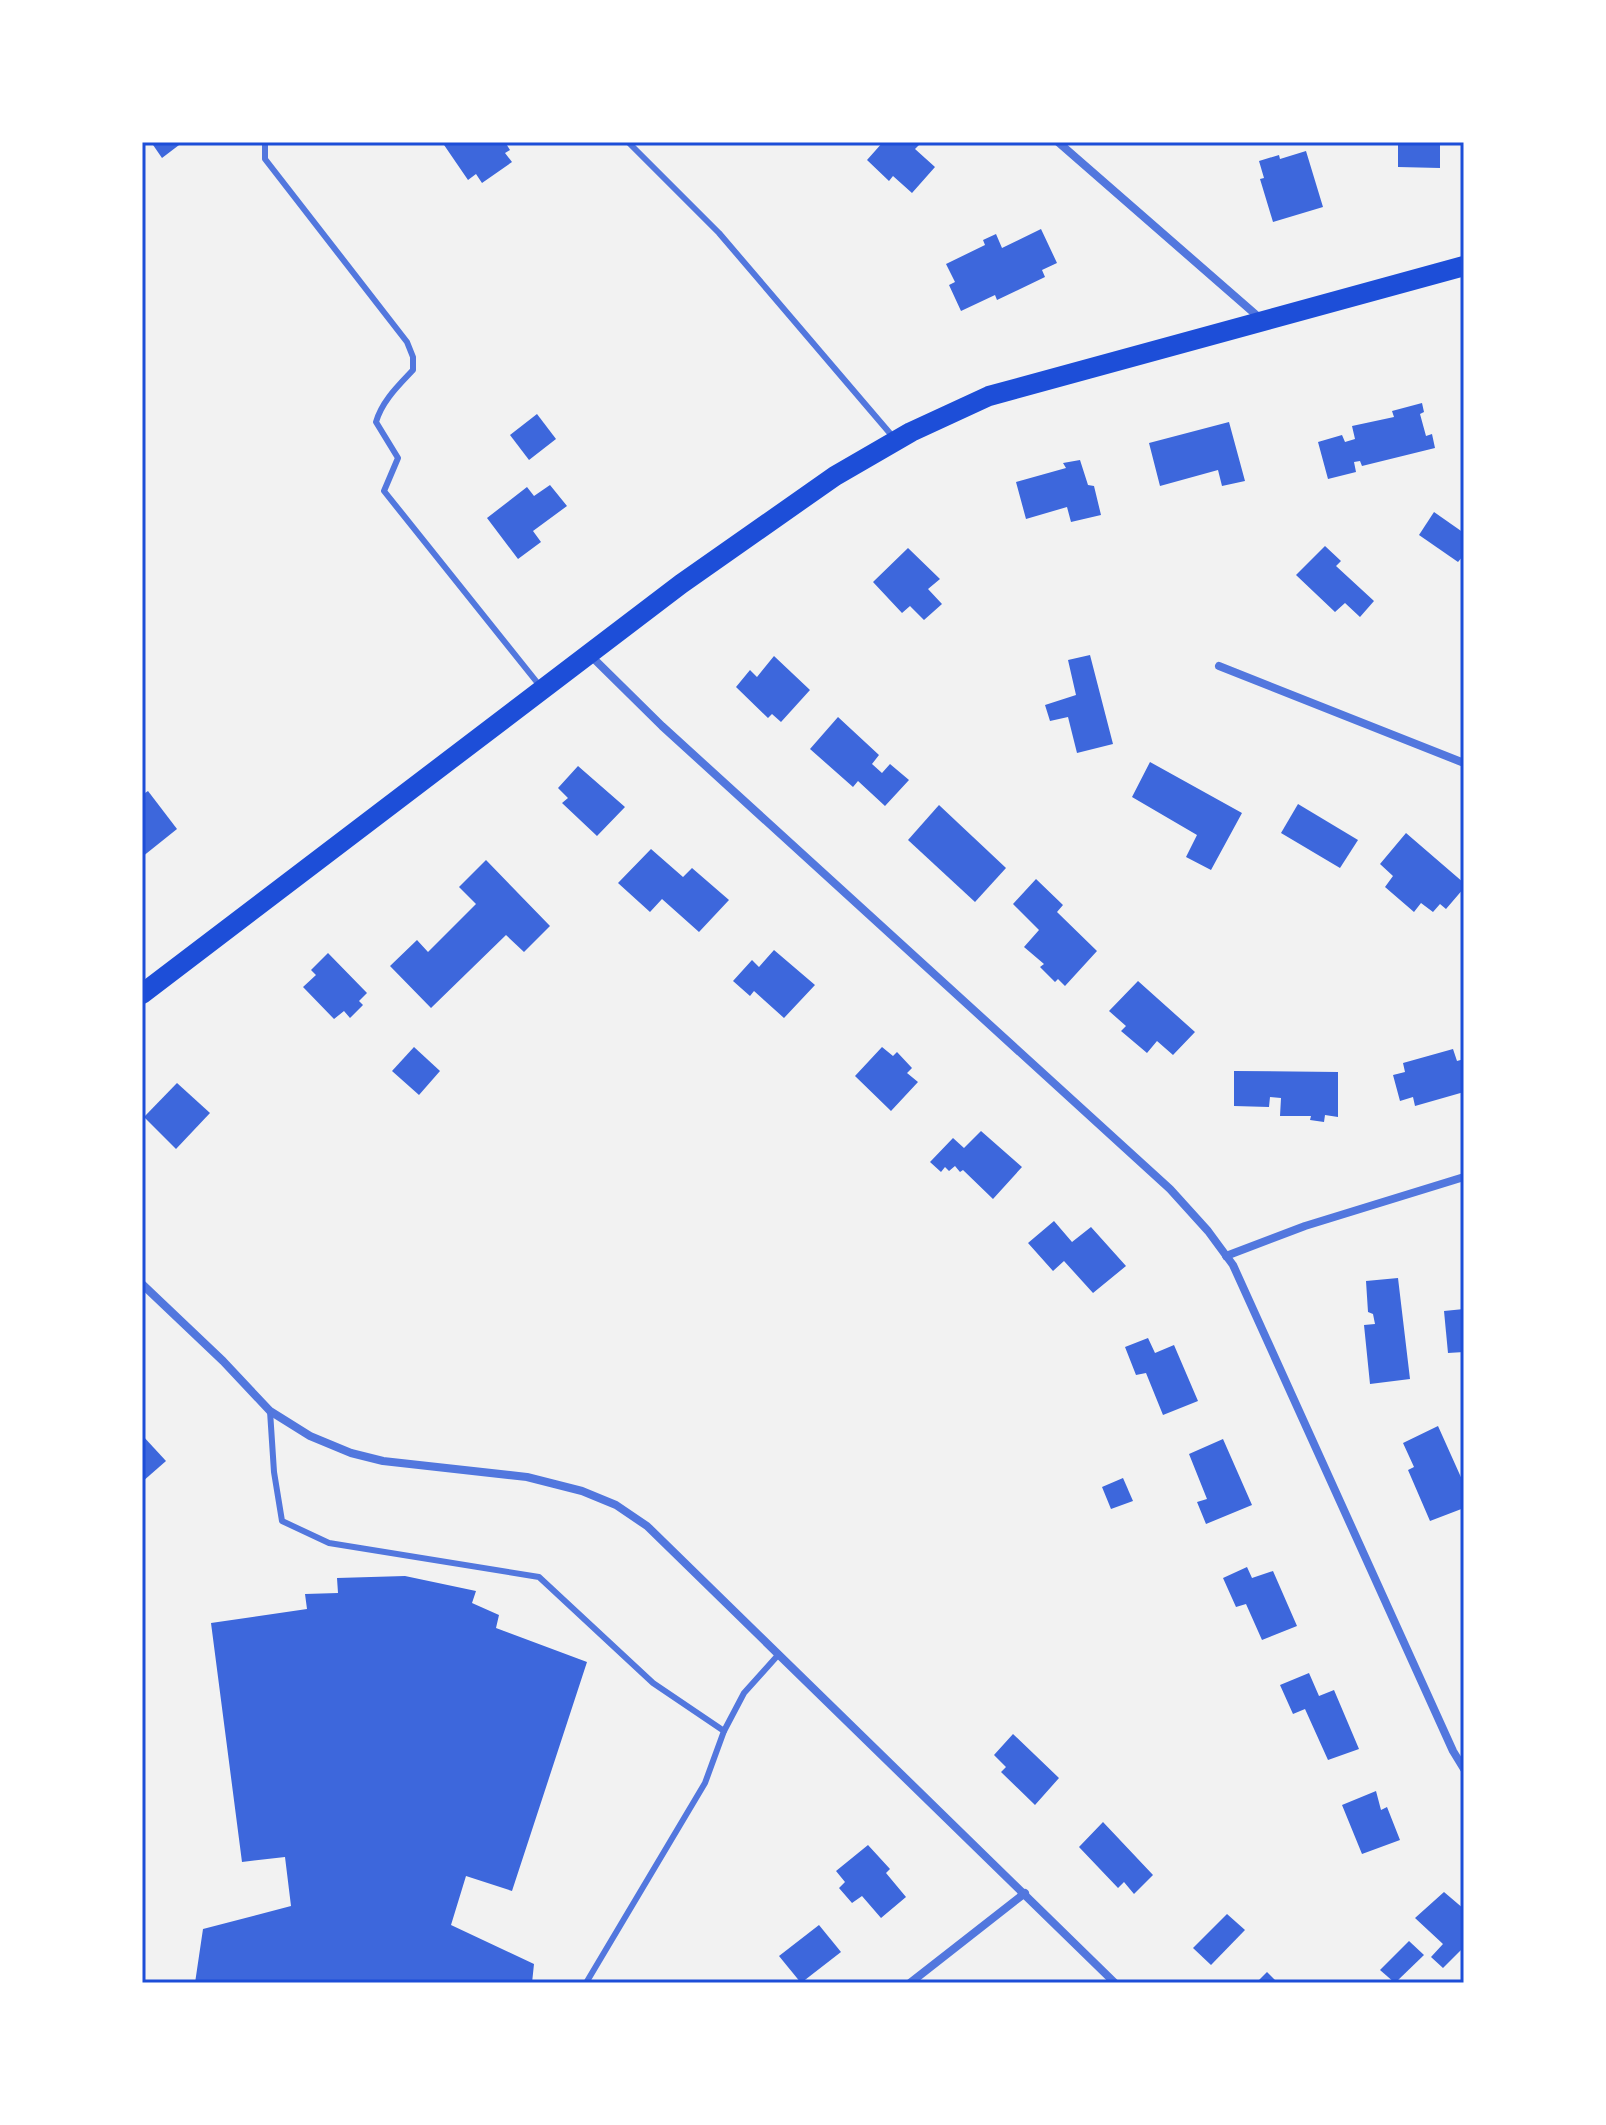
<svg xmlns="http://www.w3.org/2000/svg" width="1606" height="2125" viewBox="0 0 1606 2125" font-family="'Roboto Serif',serif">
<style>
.building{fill:#3d67dc}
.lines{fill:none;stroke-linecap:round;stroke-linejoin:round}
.service{stroke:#5277de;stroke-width:6}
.minor{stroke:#5277de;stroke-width:8}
.primary{stroke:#1d4ed8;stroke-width:20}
.neatline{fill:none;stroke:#1d4ed8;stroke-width:3}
</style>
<rect width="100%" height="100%" fill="#f2f2f2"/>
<g class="building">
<polygon points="151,142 183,142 162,158"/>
<polygon points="442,142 505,142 510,150 505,153 512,162 482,183 476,174 468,180"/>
<polygon points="883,142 916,142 919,145 915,149 935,167 912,193 893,176 889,181 867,160"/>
<polygon points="1398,142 1440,142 1440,168 1398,167"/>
<polygon points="1306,151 1323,207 1273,222 1260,179 1264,178 1259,161 1279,155 1280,159"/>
<polygon points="1041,229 1057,263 1042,270 1045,277 997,300 995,295 961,311 949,285 955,282 946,264 985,245 983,240 996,234 1002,248"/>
<polygon points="1422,403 1424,412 1420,414 1426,436 1432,434 1435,448 1362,466 1360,461 1354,462 1356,472 1328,479 1318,442 1342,435 1345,442 1355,439 1352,426 1394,417 1392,411"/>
<polygon points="537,414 556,439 529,460 510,435"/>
<polygon points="1229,422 1245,481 1222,486 1218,470 1160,486 1149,443"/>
<polygon points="1080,460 1088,485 1094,486 1101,515 1071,522 1067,507 1026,519 1016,482 1066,468 1063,463"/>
<polygon points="550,485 567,506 533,531 541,542 518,559 487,518 527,487 534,496"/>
<polygon points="1434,512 1464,533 1464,555 1458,562 1419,535"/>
<polygon points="1325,546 1341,561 1336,566 1374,601 1360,617 1345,603 1335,612 1296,575"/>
<polygon points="908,548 940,579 928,589 942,604 924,620 910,606 902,613 873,582"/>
<polygon points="1090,655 1113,744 1077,753 1068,717 1050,721 1045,705 1076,695 1068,660"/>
<polygon points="774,656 810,690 781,722 772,714 768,718 736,687 750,670 757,677"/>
<polygon points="838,717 879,755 872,764 882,773 890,764 909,780 885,806 858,781 853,787 810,749"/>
<polygon points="1150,762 1242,813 1211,870 1186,857 1197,835 1132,797"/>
<polygon points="578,766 625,807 597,836 562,803 568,798 558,788"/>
<polygon points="148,791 177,829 142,857 142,795"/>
<polygon points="1298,804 1358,840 1340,868 1281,833"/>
<polygon points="939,805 1006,868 975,902 908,840"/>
<polygon points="1406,833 1464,883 1464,888 1446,909 1440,904 1433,912 1421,903 1414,912 1385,887 1393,876 1380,864"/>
<polygon points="651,849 683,877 692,868 729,900 699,932 662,899 650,912 618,883"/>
<polygon points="486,860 550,926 524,952 506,935 431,1008 390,966 417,940 428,952 476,904 459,887"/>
<polygon points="1036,879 1063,905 1057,912 1097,951 1065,986 1058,979 1055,982 1040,967 1044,964 1024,947 1039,930 1013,904"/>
<polygon points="774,950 815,985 784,1018 754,991 750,996 733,981 752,960 759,967"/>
<polygon points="328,953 367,993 359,1001 363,1005 350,1018 344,1011 334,1019 303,987 316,975 311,970"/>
<polygon points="1138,981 1195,1032 1173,1055 1157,1041 1147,1053 1121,1031 1126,1026 1109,1011"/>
<polygon points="414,1047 440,1071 419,1095 392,1071"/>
<polygon points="882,1047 893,1056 897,1052 912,1068 907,1073 918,1082 891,1111 855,1076"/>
<polygon points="1453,1049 1457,1061 1464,1059 1464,1092 1415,1106 1413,1097 1400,1101 1393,1075 1405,1072 1403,1063"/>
<polygon points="1234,1071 1338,1072 1338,1117 1325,1115 1324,1122 1310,1120 1311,1116 1280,1116 1281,1098 1270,1097 1269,1107 1234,1106"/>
<polygon points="177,1083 210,1113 176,1149 144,1117"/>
<polygon points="981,1131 1022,1167 993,1199 963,1170 960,1172 955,1166 949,1171 945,1167 941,1172 930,1162 953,1138 964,1148"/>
<polygon points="1054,1221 1072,1242 1091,1227 1126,1266 1093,1293 1064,1261 1053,1271 1028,1243"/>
<polygon points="1398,1278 1410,1379 1370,1384 1364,1325 1375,1324 1373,1314 1368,1312 1366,1281"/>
<polygon points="1464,1309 1464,1352 1448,1353 1444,1311"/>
<polygon points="1148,1338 1155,1353 1174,1345 1198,1401 1163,1415 1146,1373 1136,1375 1125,1347"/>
<polygon points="1438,1426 1464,1484 1464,1508 1430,1521 1408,1470 1414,1467 1403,1443"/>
<polygon points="142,1435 166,1461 142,1482"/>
<polygon points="1223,1439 1252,1505 1206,1524 1197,1502 1207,1499 1189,1454"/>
<polygon points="1123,1478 1133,1501 1111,1509 1102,1487"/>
<polygon points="1247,1567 1252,1578 1273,1571 1297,1626 1262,1640 1246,1604 1236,1607 1223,1578"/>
<polygon points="405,1576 476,1591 472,1603 499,1615 496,1628 587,1662 512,1891 466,1876 451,1925 534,1964 532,1983 195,1983 203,1929 291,1906 285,1857 242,1862 211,1623 307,1609 305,1594 338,1593 337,1578"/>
<polygon points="1309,1673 1319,1696 1334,1690 1359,1749 1328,1760 1305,1709 1293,1714 1280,1685"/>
<polygon points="1013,1734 1059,1778 1035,1805 1001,1772 1006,1767 994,1755"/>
<polygon points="1376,1791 1381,1810 1387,1807 1400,1840 1362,1854 1342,1805"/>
<polygon points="1103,1822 1153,1875 1134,1894 1124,1882 1118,1888 1079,1847"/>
<polygon points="868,1845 890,1869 886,1873 906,1897 881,1918 862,1896 852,1903 839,1888 845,1882 836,1871"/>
<polygon points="1444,1892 1464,1909 1464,1951 1462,1949 1443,1968 1431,1957 1443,1944 1415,1918"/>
<polygon points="1227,1914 1245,1930 1211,1965 1193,1948"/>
<polygon points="819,1925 841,1952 801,1983 779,1956"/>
<polygon points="1409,1941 1424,1955 1395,1983 1380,1970"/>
<polygon points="1267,1972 1278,1983 1256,1983"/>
</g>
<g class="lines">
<g class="service">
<path d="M265 142V159L407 342 413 357V370C398 386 382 401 376 422L398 458 384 491 540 686"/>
<polyline points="628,142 719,233 894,438"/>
<polyline points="270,1411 274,1472 282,1521 329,1543 539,1577 653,1683 724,1731"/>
<polyline points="586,1983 705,1783 724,1731 744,1693 779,1654"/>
</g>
<g class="minor">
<polyline points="1058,142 1262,320"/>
<polyline points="590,655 662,726 1170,1189 1208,1231 1233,1265 1453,1751 1464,1769"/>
<polyline points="1219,666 1464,763"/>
<polyline points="1226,1256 1305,1226 1464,1177"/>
<polyline points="142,1284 223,1361 270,1411 310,1436 351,1453 383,1461 527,1477 582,1491 616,1505 647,1526 1115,1983"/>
<polyline points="910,1983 1025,1893"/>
</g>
<polyline class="primary" points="142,994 681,584 835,476 911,432 989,396 1464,266"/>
</g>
<rect width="1606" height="2125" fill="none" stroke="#ffffff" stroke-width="288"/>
<rect x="144" y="144" width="1318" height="1837" class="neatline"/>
</svg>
